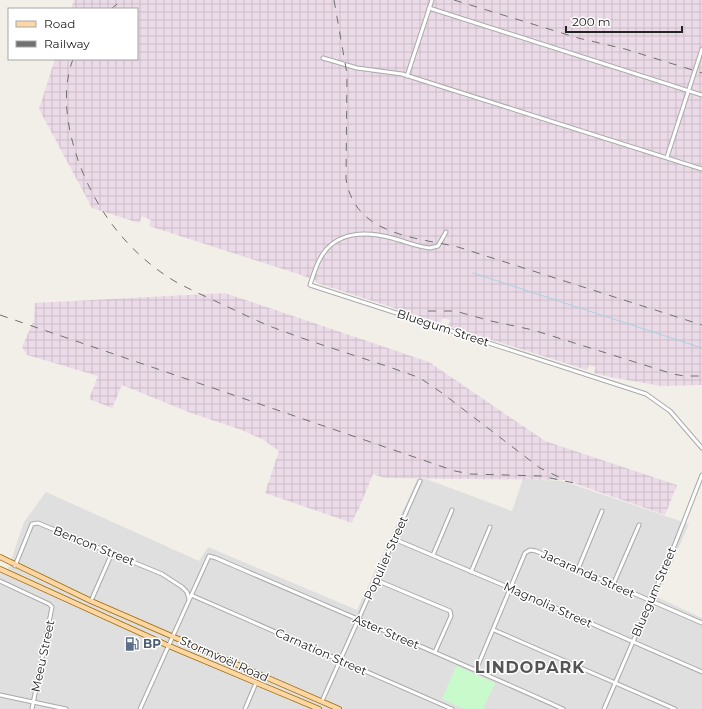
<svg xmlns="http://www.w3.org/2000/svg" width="702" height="709" viewBox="0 0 702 709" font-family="Montserrat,sans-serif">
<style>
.residential{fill:#e0dfdf}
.industrial{fill:url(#industrial-grid)}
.park{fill:#c8facc}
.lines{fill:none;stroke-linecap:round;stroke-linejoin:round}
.stream{stroke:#aad3df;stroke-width:1}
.street-casing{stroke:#a9a9a9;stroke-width:5}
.primary-casing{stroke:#a06b00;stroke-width:6}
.street{stroke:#fff;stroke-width:3}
.primary{stroke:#fcd6a4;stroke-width:4.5}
.rail{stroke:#707070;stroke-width:1;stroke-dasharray:8 8;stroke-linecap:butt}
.labels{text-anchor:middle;stroke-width:3;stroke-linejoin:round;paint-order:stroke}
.street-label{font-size:12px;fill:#222;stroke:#fff}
.service-label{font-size:12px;font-weight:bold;fill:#4e5e75;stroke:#fff;text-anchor:start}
.district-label{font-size:16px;font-weight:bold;letter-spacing:1px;fill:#555;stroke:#fff}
</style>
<defs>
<pattern id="industrial-grid" width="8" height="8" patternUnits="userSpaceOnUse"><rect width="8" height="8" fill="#ebdbe8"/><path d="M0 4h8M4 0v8" fill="none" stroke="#c9bcc7"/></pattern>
</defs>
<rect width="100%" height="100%" fill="#f2efe9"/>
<polygon class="residential" points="418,478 426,479 512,511 523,479 563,481 689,524 657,597 702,618 702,709 0,709 0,569 7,572 24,522 46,492 199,561 208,547 357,610"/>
<g class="industrial">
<polygon points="74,0 702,0 702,385 661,386 610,377 594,373 596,367 589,365 587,370 448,326 450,320 443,318 440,323 317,283 315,280 301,275 149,226 151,220 142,216 139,223 92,208 39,109 55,59 137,59 137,9 71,9"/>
<polygon points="225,293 429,362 545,441 677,485 665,515 565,480 384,478 373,474 358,511 357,511 352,523 265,493 279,451 262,439 239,429 191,413 122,385 112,408 89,399 98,376 27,355 22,347 34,320 35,303"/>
</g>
<polygon class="park" points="456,666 495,683 483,709 465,709 442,699"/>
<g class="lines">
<polyline class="stream" points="473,273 702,348"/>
<defs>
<g id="street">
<polyline points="429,8 702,95"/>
<polyline points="323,58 357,68 402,74 702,169"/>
<polyline points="407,76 432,0"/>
<polyline points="667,157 702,49"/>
<path d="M446 232 438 246 430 248C417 247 404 241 392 238 366 231 336 231 321 257 316 265 313 276 310 285L646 394 670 411 702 448"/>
<polyline points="394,539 510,588 702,672"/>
<polyline points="433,555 452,510"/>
<polyline points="15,566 32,524 38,523 162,574 182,587 187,592 189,599"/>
<polyline points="578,569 602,511"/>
<polyline points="471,572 490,527"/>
<polyline points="376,580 450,611 451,616 435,652"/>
<polyline points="0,581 49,604 52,607 32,709"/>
<polyline points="613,585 639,525"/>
<polyline points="191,595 452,709"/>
<polyline points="91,601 112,553"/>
<polyline points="494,630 675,709"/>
<polyline points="476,670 525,553 530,550 536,551 702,623"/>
<polyline points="0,695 66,709"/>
<polyline points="322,701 420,481"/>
<path d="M140 709 209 556 216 558C331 608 448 657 563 709"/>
<polyline points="245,709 256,683"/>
<polyline points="604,709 675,544 702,475"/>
</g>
<g id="primary">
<polyline points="0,557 91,601 339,709"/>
<polyline points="0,569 169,646 319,709"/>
</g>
</defs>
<use href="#street" class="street-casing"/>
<use href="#primary" class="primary-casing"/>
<use href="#street" class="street"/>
<use href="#primary" class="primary"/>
<g class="rail">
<path d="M334 0 347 74 346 179C355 235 414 237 458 247L702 325"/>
<polyline points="454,0 578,38 625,49 702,73"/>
<polyline points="111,9 122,0"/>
<path d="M73 59C61 91 67 128 78 160 96 211 129 254 176 282 193 291 211 299 228 307 243 314 257 321 272 327 321 346 372 360 420 378L442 393 540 468 563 479"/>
<polyline points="428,311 455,311 491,321 533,330 673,374 684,376 702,376"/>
<polyline points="0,315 455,471 470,474 541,476 574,483"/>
</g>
</g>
<defs>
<symbol id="fuel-bare" viewBox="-9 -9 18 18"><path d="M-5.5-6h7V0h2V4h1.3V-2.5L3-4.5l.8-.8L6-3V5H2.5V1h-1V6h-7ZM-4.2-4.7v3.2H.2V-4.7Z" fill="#5c6f8a" stroke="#fff" stroke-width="2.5" paint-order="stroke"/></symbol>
</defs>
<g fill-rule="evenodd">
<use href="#fuel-bare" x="122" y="634" width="20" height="20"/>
</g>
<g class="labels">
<g class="street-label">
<text transform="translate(443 328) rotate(18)" y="4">Bluegum Street</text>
<text transform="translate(94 546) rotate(22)" y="4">Bencon Street</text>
<text transform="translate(386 558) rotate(-66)" y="4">Populier Street</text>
<text transform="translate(588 574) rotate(24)" y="4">Jacaranda Street</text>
<text transform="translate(654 592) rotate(-67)" y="4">Bluegum Street</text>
<text transform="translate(548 605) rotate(24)" y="4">Magnolia Street</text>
<text transform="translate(386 632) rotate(23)" y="4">Aster Street</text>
<text transform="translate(321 652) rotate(24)" y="4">Carnation Street</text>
<text transform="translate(43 656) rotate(-78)" y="4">Meeu Street</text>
<text transform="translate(224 659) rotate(24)" y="4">Stormvoël Road</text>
</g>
<g class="service-label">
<text x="143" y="648">BP</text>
</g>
<g class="district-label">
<text x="530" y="673">LINDOPARK</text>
</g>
</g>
<rect x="8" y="8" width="130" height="52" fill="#ffffff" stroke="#a7a7a7"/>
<rect x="16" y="21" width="20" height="6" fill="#fcd6a4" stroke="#a7a7a7"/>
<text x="44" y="28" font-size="12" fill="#222222">Road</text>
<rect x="16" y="41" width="20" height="6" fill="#707070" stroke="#a7a7a7"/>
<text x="44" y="48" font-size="12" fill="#222222">Railway</text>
<path d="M566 26v6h116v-6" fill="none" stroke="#222222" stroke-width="2"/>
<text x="572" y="26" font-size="12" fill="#222222" stroke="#ffffff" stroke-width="3" paint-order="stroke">200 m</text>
</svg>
